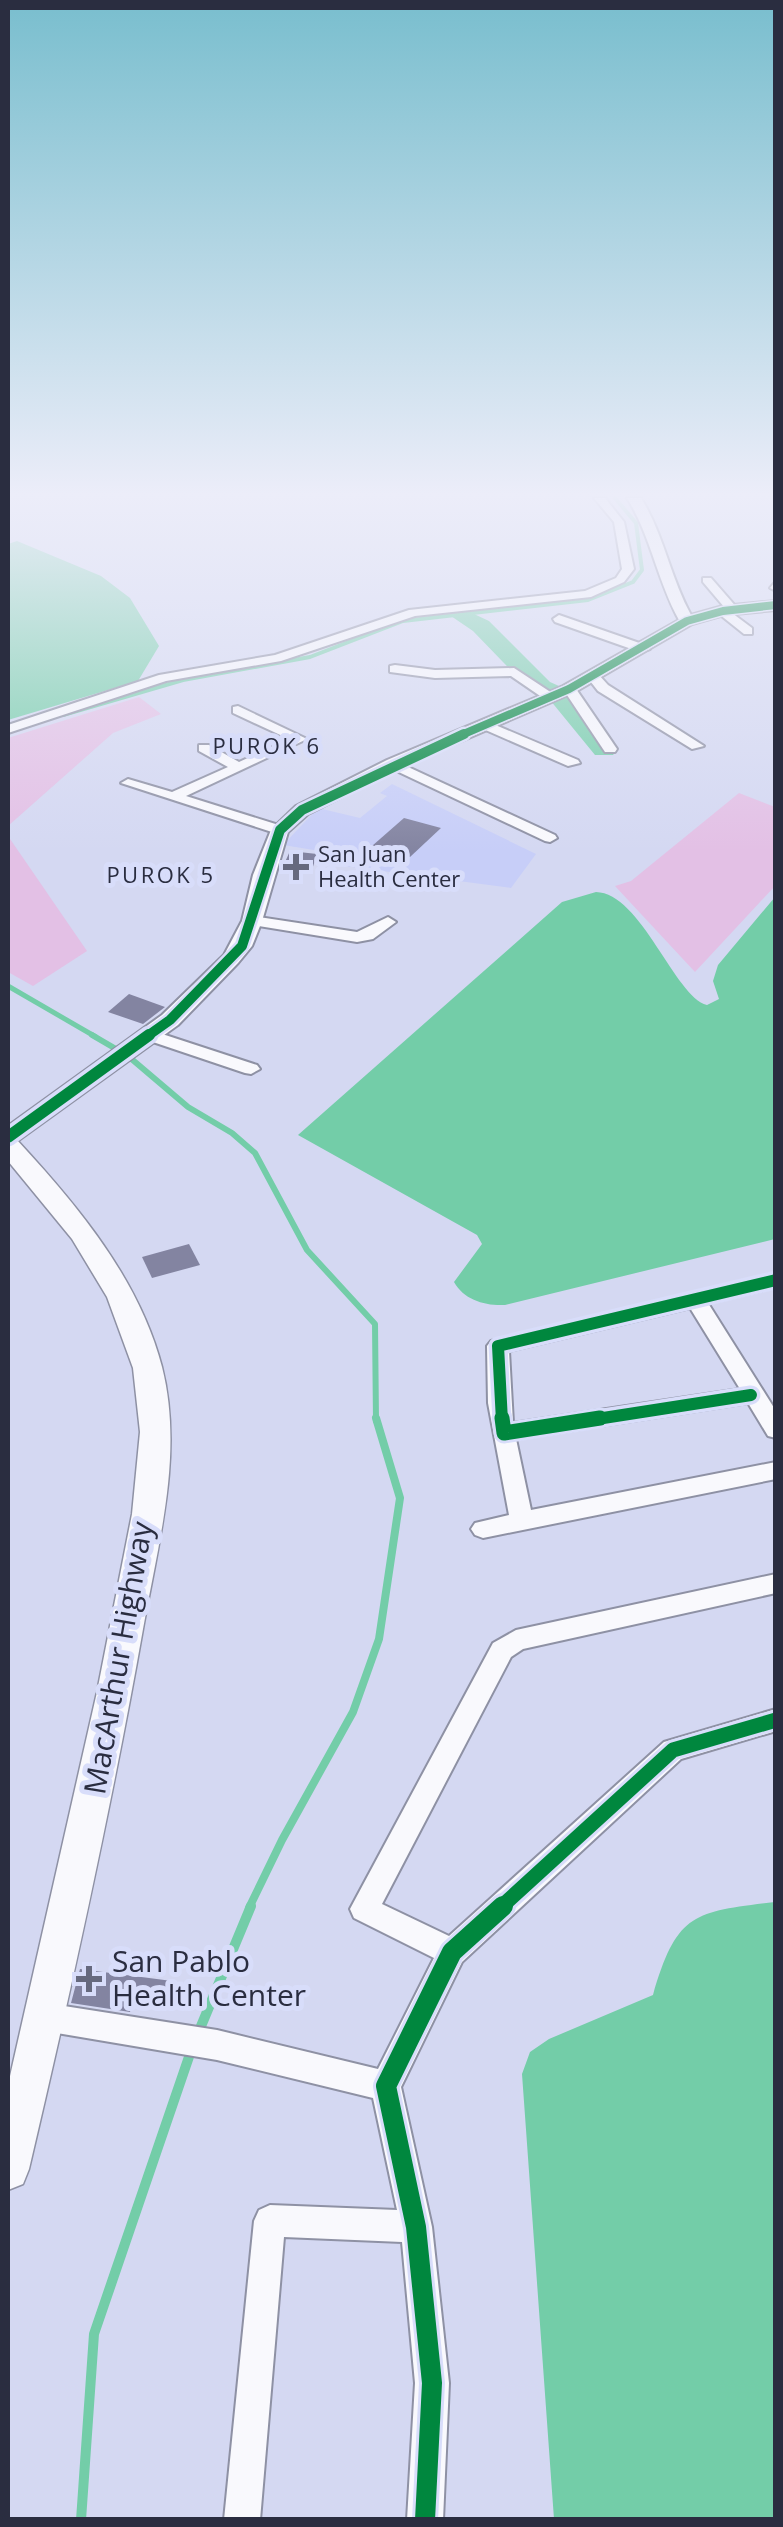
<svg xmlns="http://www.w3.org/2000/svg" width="783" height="2527" viewBox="0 0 783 2527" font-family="'Open Sans',sans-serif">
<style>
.built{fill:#c7cef8}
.green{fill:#e3c0e5}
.water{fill:#73cda8}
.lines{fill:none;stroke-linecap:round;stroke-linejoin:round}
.stream-far4{stroke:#73cda8;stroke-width:4}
.stream-far3{stroke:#73cda8;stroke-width:5}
.stream-far2{stroke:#73cda8;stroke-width:6}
.stream-far1{stroke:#73cda8;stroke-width:8}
.stream{stroke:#73cda8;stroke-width:10}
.river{fill:#73cda8;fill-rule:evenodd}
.building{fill:#8384a1}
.minor-casing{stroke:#8e91a4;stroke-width:4}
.tertiary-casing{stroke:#8e91a4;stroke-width:4}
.secondary-casing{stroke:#8e91a4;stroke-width:3}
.minor{fill:#f9f9fd;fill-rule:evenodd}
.tertiary{fill:#f9f9fd;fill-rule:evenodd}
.secondary{fill:#f9f9fd;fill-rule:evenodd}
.cycleway-far4-casing{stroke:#d8ddfa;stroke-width:11}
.cycleway-far3-casing{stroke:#d8ddfa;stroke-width:15}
.cycleway-far2-casing{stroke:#d8ddfa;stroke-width:19}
.cycleway-far1-casing{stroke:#d8ddfa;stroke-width:21}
.cycleway-casing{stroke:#d8ddfa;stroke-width:26}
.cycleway-far4{stroke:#00873e;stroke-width:8}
.cycleway-far3{stroke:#00873e;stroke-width:10}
.cycleway-far2{stroke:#00873e;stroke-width:12}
.cycleway-far1{stroke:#00873e;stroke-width:15}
.cycleway{stroke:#00873e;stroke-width:20}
.poi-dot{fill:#66697e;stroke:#d8ddfa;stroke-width:4}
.labels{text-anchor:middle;stroke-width:10;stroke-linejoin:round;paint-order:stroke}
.far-neighbourhood-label{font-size:22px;letter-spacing:2.5px;fill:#2a2d40;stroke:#d8ddfa}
.far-poi-label{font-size:22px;fill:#2a2d40;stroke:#d8ddfa;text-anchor:start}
.near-street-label{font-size:30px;fill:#2a2d40;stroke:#d8ddfa}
.near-poi-label{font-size:30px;fill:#2a2d40;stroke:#d8ddfa;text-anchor:start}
</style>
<rect width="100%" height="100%" fill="#d4d8f2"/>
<polygon class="built" points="392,784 536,854 511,888 314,862 320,851 283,845 318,808 360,818 387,796 380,793"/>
<g class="green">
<polygon points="139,697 161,714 113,733 8,826 8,738"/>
<polygon points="739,793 775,807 775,886 695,972 615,886 631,881"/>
<polygon points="8,836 87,951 33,986 8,972"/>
</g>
<g class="water">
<polygon points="17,541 101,576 130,598 159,646 138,681 8,720 8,544"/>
<path d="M596 892C641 893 675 997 707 1005L719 999 713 981 718 965 775 897V1239L505 1305C485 1306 464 1300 454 1282L482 1244 477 1235 298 1135 562 902Z"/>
<path d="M775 1902V2519H554L522 2074 530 2052 549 2039 653 1995C677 1913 693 1912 775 1902Z"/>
</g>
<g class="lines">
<polyline class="stream-far4" points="63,715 183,680 310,657 403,621 588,600 633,582 642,570 636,523 615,498"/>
<polyline class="stream-far3" points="8,986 96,1037"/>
<polyline class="stream-far2" points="92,1035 128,1056 188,1107 232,1133 255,1153 307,1250 375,1324 376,1421"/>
<polyline class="stream-far1" points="249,1908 282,1840 353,1712 379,1639 400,1498 376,1418"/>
<g class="stream">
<polyline points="199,2031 251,1906"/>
<polyline points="81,2520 94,2334 192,2048"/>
</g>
<polygon class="river" points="459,607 489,621 550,682 568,690 613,745 617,750 613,755 595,755 550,700 532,692 473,631 448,614"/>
</g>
<g class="building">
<polygon points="404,818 441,828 410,857 372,846"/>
<polygon points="290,851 317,854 311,873 281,871"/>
<polygon points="129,994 165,1007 143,1024 108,1012"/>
<polygon points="189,1244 200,1265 152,1278 142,1257"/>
<polygon points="80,1969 172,1981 168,1999 134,1995 130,2012 71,2003"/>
</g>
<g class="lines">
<defs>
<g id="minor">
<polygon points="594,498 605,498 624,522 634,569 624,582 591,597 415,616 281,661 166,681 8,733 8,725 159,675 275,655 409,610 585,591 616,578 622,569 614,522"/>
<polygon points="703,578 711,578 738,609 732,613 752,628 752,634 744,634 719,614 719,608 725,608 703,582"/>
<polygon points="776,581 776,591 770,588"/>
<polygon points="559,615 648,646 650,649 640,652 555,622 553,619"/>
<polygon points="395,665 435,670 514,668 558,697 546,700 511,676 435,678 390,672 390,666"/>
<polygon points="588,674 598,674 608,685 704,746 692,749 598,691 587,677"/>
<polygon points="564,686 574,686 617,749 615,752 605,752 563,689"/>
<polygon points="238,706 307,739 186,796 285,827 285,833 275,833 121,783 128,779 172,792 228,767 199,751 199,745 209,745 239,762 289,739 233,713 233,707"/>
<polygon points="486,721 578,760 580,763 568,766 481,728 479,725"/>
<polygon points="393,760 555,835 557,838 550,842 545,841 388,767 388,761"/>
<polygon points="252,916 357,932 388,917 396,922 373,939 357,942 246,924 244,921"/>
<polygon points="150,1030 257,1065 260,1069 251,1074 245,1073 144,1039 141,1035 144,1031"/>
<path d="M776 1273V1287L708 1303 776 1411V1438L768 1436 748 1403 516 1439 531 1510 776 1462V1479L483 1538 475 1535 471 1529 475 1523 509 1515 488 1403 487 1346 491 1341ZM690 1308 740 1389 513 1423 509 1351Z"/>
<polygon points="776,1574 776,1593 523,1649 511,1657 382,1904 449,1936 664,1742 776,1709 776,1731 681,1759 462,1962 401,2087 432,2227 449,2383 443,2520 407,2520 415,2383 402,2242 284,2237 260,2520 224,2520 254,2221 259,2210 270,2205 397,2210 373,2098 217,2060 45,2031 35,2027 30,2017 35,2007 45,2003 217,2030 378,2069 434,1958 354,1918 350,1909 493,1643 516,1630"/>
</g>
<path id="tertiary" d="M627 498H641C664 535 670 577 691 615L723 606 776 601V610L724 615 692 624 575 692 399 768 308 814 288 832 262 921 252 946 238 963 178 1025 16 1142 8 1144V1126L162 1015 224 955 242 921 253 875 271 830 296 806 387 760 563 686 679 620C657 580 651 536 627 498Z"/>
<path id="secondary" d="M8 1138 17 1140C78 1206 139 1279 162 1367 184 1454 158 1543 143 1629 111 1810 71 1990 29 2169L23 2184 8 2190V2085L97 1692 132 1514 140 1432 133 1368 107 1297 72 1239 8 1161Z"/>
</defs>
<use href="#minor" class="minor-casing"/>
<use href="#tertiary" class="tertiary-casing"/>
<use href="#secondary" class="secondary-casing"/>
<use href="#minor" class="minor"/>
<use href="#tertiary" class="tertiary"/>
<use href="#secondary" class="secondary"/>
<defs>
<polyline id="cycleway-far4" points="459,736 569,689 687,621 723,611 776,605"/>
<polyline id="cycleway-far3" points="146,1037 170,1020 242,946 280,830 302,810 464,734"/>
<g id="cycleway-far2">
<polyline points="8,1137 149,1035"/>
<polyline points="502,1421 498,1346 776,1280"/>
<polyline points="584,1421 751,1395"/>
</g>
<g id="cycleway-far1">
<polyline points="502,1418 504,1433 600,1418"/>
<polyline points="500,1908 673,1750 776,1720"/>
</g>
<polyline id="cycleway" points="425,2520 432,2383 416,2227 386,2086 452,1952 503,1906"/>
</defs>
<use href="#cycleway-far4" class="cycleway-far4-casing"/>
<use href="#cycleway-far3" class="cycleway-far3-casing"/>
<use href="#cycleway-far2" class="cycleway-far2-casing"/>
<use href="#cycleway-far1" class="cycleway-far1-casing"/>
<use href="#cycleway" class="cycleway-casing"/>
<use href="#cycleway-far4" class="cycleway-far4"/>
<use href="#cycleway-far3" class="cycleway-far3"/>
<use href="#cycleway-far2" class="cycleway-far2"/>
<use href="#cycleway-far1" class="cycleway-far1"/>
<use href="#cycleway" class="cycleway"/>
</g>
<linearGradient id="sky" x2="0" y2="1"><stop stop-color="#79bece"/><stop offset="0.58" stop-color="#ecedf9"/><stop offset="1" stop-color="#ecedf9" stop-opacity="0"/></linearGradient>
<rect width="783" height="852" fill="url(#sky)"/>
<g class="poi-dot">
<path d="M291 852h10v10h10v10h-10v10h-10v-10h-10v-10h10z"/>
<path d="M84 1964h10v10h10v10h-10v10h-10v-10h-10v-10h10z"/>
</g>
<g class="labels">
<g class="far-neighbourhood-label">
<text x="267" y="754">PUROK 6</text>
<text x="161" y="883">PUROK 5</text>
</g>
<g class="far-poi-label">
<text x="318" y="862">San Juan<tspan x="318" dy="25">Health Center</tspan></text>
</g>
<g class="near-street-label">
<text transform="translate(119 1658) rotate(-80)" y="10">MacArthur Highway</text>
</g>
<g class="near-poi-label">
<text x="112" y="1972">San Pablo<tspan x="112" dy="34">Health Center</tspan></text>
</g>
</g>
<rect width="783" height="2527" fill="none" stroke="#2a2d40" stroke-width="20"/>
</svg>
